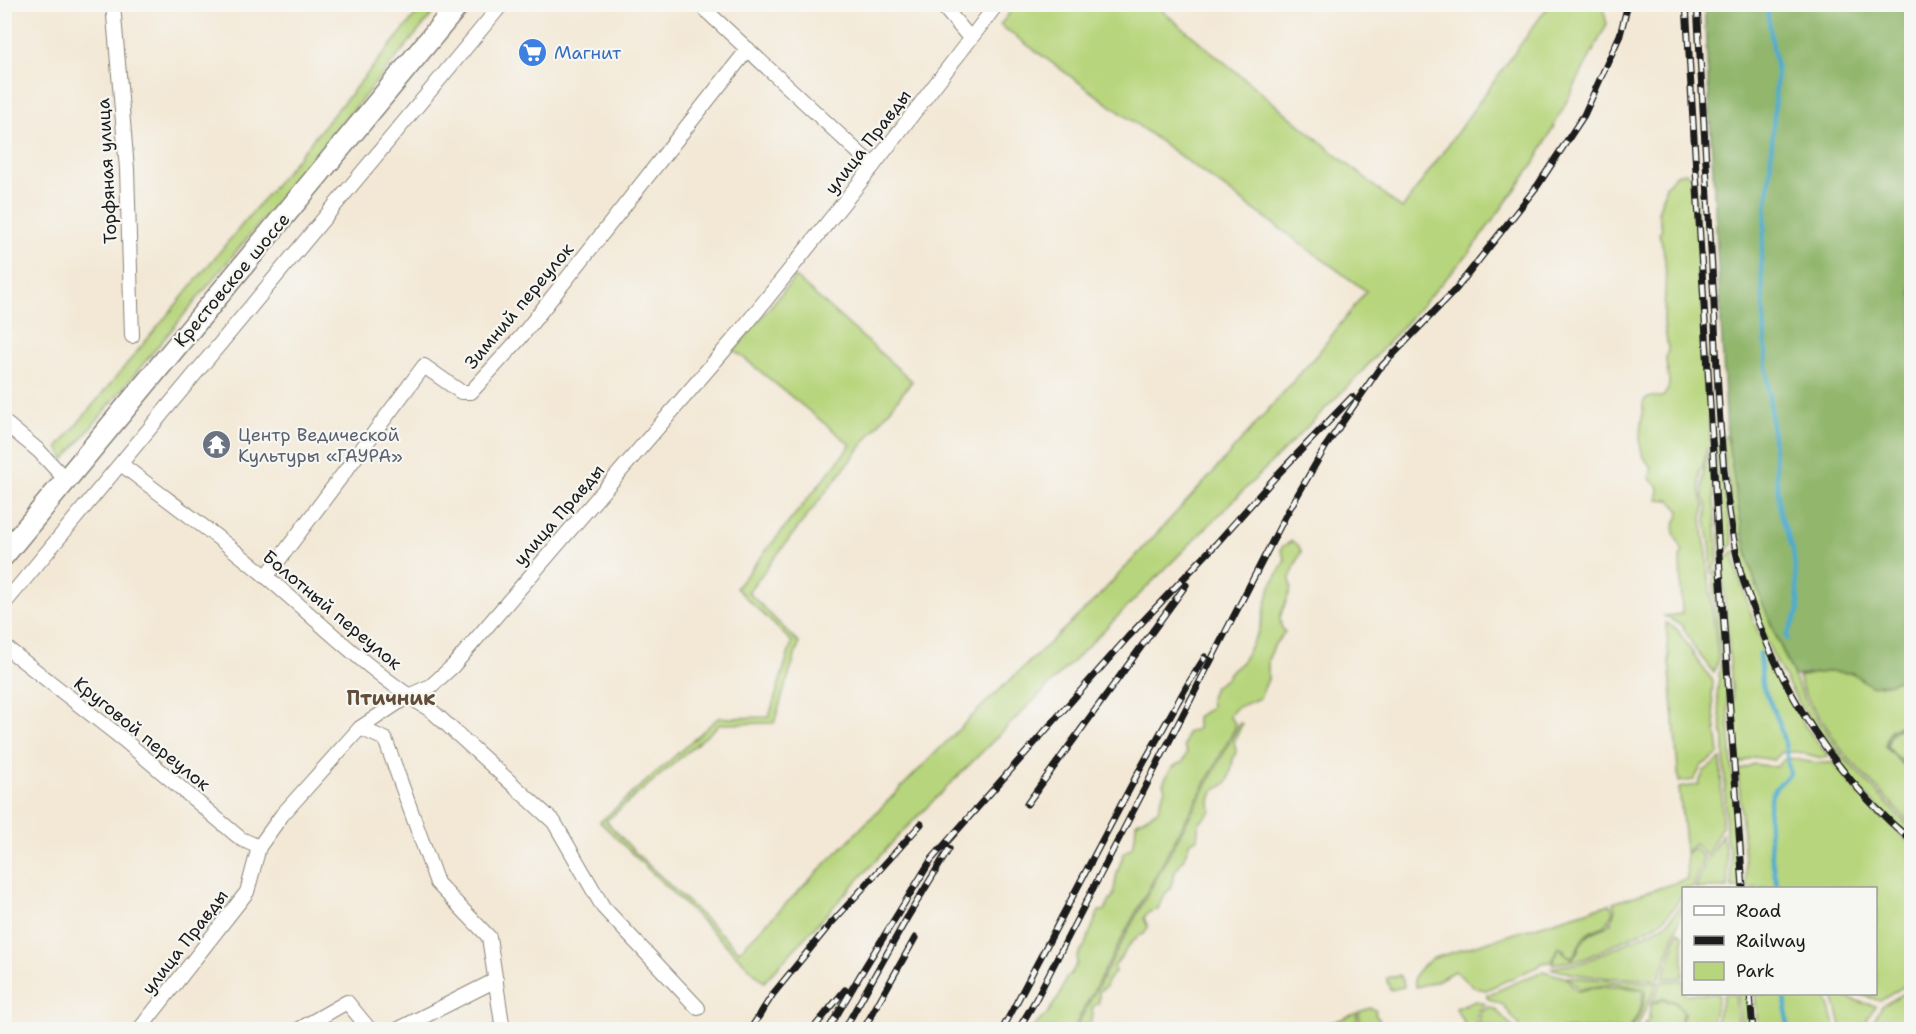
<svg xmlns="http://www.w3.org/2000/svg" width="1916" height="1034" viewBox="0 0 1916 1034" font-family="'Shantell Sans',sans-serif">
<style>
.green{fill:#b7d57c;stroke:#6a784c;stroke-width:1.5}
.forest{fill:#91b66c;stroke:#566944;stroke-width:1.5}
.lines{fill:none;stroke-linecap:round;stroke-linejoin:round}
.stream{stroke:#4eabcc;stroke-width:4.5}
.street-casing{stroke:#888278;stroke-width:16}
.primary-casing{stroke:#888278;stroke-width:24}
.street{stroke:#fff;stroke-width:14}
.primary{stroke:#fff;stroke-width:21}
.rail-casing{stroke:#1c1c1c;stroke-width:7}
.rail{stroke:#f6f6f2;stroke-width:4.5;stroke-dasharray:14;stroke-linecap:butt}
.labels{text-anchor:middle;stroke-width:4.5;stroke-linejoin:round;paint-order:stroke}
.shop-label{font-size:18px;fill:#366cbe;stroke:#f6f6f2;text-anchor:start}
.street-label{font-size:18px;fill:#1c1c1c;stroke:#f6f6f2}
.worship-label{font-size:18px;fill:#5b616d;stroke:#f6f6f2;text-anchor:start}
.neighbourhood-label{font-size:20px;font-weight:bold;fill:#634d39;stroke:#f6f6f2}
</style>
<rect width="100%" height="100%" fill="#f6f6f2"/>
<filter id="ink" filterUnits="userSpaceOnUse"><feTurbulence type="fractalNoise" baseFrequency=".0167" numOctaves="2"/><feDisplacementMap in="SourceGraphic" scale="12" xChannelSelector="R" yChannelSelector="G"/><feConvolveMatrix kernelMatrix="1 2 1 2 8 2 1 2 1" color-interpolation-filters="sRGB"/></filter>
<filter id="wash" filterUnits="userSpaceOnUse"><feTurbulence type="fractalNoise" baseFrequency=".008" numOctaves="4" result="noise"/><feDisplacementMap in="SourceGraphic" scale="24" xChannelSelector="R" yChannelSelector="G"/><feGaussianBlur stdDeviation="1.35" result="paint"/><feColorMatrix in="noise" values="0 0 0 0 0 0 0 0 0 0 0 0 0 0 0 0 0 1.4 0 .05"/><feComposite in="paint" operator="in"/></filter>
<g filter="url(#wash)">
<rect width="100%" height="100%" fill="#f3e8d5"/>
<g class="green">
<polygon points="424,5 440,5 64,460 58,447"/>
<polygon points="1016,5 1155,5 1402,209 1549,5 1602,5 1607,24 1534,164 1468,254 1357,377 903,831 764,982 600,822 718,718 769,717 792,642 736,588 851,445 734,350 795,277 912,381 748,592 799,643 774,723 720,724 606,821 637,854 739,951 975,713 1097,598 1210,476 1319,352 1366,291 1000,25"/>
<path d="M1685 173 1695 177 1711 446 1706 450 1702 469H1699C1700 481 1698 494 1705 506L1702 517 1704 539 1707 552 1708 573 1718 658 1714 673 1695 649 1682 625 1664 616 1682 614 1680 558C1687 546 1674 542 1674 531 1674 523 1679 518 1680 511L1670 500 1658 499 1659 487 1649 478 1652 468C1632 448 1643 428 1643 403L1645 399 1652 397H1663C1663 396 1668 390 1668 389 1671 380 1667 370 1666 362 1665 357 1668 353 1668 348 1667 339 1664 330 1664 321 1664 291 1670 264 1659 234L1662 228 1658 212 1666 186 1675 175Z"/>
<polygon points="1727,435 1743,533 1737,540 1722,439"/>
<polygon points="1721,441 1725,495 1733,543 1721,557 1715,446"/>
<polygon points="1711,449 1718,564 1713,569 1712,575 1711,551 1706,520 1708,505 1703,497 1703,472 1708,452"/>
<path d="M1744 537 1757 586 1773 630 1803 697 1842 755 1835 757C1790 695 1749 621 1737 545Z"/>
<path d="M1292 541 1299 546 1301 552 1290 578 1291 589 1280 617 1281 626 1285 632 1275 644 1268 660V679L1260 698 1236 708 1229 716 1235 723V728L1073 1029H1031L1047 1014 1060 995 1066 978 1070 975 1077 964V957L1084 947 1099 911H1104L1113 896 1117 873 1124 853 1132 847 1135 838 1136 823 1158 810 1165 788 1163 784C1167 774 1171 765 1183 762L1187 752 1184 747 1187 733 1197 729V717L1211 707 1210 698 1214 687 1227 678 1229 673 1241 663 1254 640 1259 631 1270 588 1285 560 1281 550 1283 546Z"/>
<polygon points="1734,551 1736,567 1753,620 1772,665 1805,726 1829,757 1821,758 1799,752 1782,752 1774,760 1754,757 1738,764 1722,565"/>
<polygon points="1718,569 1741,888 1732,888 1730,852 1726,839 1724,741 1717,695 1721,659 1717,629 1713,580 1715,572"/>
<polygon points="1666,623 1677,629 1700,664 1713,681 1712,697 1719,754 1702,765 1694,780 1679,782"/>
<polygon points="1827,671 1852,673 1871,686 1891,683 1911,674 1911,726 1904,725 1891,729 1885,746 1902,764 1911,764 1912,817 1909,822 1845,755 1805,695 1798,677"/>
<path d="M1240 723 1242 724 1234 742C1239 758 1233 752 1232 765 1229 782 1228 784 1213 791L1210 801 1211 811 1199 823 1197 839 1190 842 1184 858 1175 872 1170 889 1163 896 1158 909 1147 913 1144 918 1148 927 1144 934C1132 937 1121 957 1114 967L1115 972 1107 981 1106 987 1099 991V1002L1092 1008 1093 1015 1090 1023 1083 1025 1082 1029H1075Z"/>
<polygon points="1904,727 1911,729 1911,763 1900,761 1887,746 1892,732"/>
<path d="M1786 758C1803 759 1817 766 1834 762L1854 789 1911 844V982L1880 1001 1859 994H1876V888H1747L1738 770 1754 764 1776 767Z"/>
<polygon points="1844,758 1911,828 1911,839 1856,786 1836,760"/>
<polygon points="1721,759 1722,826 1706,856 1695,844 1686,852 1679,788 1698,785 1704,771"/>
<polygon points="1722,834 1726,853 1728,888 1695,888 1707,859"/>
<path d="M1694 848 1704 858 1692 888H1684L1683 895 1680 897 1676 905 1666 917 1654 926 1584 959 1552 964 1558 949H1561L1566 955 1563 948 1558 946 1551 962 1541 963 1539 966 1486 990 1476 988 1454 971 1437 981 1416 987C1409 972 1423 968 1431 959L1610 904 1613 910C1606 934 1599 923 1585 936 1579 941 1578 951 1572 957L1566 955 1572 959C1579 952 1580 944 1586 937 1593 930 1604 930 1611 923L1615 909 1613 903 1687 879 1686 854Z"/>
<path d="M1683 899V909L1659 979C1622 978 1585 979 1550 968L1584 962 1655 930 1668 922 1680 907Z"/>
<polygon points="1678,931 1683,936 1683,977 1663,979"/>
<path d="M1543 971 1567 978 1573 987 1578 991C1601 987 1621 984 1643 991 1644 1006 1637 1017 1629 1029H1522L1503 1005 1487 998V995Z"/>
<polygon points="1399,975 1403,981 1404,987 1390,990 1387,981 1387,978"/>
<path d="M1568 977 1615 981 1658 982 1636 1029H1631C1639 1016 1646 1005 1645 989L1614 984 1579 989Z"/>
<polygon points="1683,980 1684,994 1719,994 1710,1029 1683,1029 1682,1019 1685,1013 1675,1000 1669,1000 1663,997 1651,1004 1661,982"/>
<polygon points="1911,989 1911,1029 1869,1029 1882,1006"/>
<polygon points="1724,994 1735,994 1739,1029 1714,1029"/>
<polygon points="1738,994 1748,994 1750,1029 1742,1029"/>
<polygon points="1755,994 1826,994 1836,1029 1758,1029"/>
<polygon points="1833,995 1842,994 1847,998 1875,1006 1862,1029 1842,1029"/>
<polygon points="1664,999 1669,1002 1674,1001 1684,1013 1681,1018 1682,1029 1641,1029 1649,1019 1649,1014 1651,1005"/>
<path d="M1476 1001 1485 1004C1477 1011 1473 1020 1480 1029H1470L1463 1027 1464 1021 1459 1015 1456 1008Z"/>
<path d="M1488 1007 1494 1008 1515 1029C1501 1030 1493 1026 1480 1025 1478 1015 1480 1012 1488 1007Z"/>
<polygon points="1370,1008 1376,1010 1375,1014 1381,1022 1382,1027 1379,1029 1367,1029 1360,1023 1359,1012"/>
<polygon points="1357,1013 1357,1023 1364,1029 1315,1029"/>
</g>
<g class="forest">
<path d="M1704 5H1911L1912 674 1891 683 1871 686 1852 673 1827 672 1794 676C1778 639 1759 601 1749 561 1739 520 1733 477 1727 435Z"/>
<path d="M1904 725 1911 726V729C1897 725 1890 732 1887 746 1895 754 1899 763 1911 762L1910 765 1902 764 1885 746C1888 733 1890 728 1904 725Z"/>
</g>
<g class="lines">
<g class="stream">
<polyline points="1766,4 1777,71 1769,184 1761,261 1767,372 1780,513 1793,550 1799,610 1786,637 1788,639"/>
<path d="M1760 653 1762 685 1778 720 1785 744 1790 774C1785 779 1778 784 1774 791 1762 808 1773 867 1777 888"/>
<polyline points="1785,994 1788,1030"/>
</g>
</g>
</g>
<g filter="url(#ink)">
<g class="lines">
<defs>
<g id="street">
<polyline points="113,4 127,169 132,336"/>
<polyline points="699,4 873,166"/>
<polyline points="941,4 970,38"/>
<polyline points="4,422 39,451 66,480"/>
<path d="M121 464C170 502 221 538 269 579 322 624 372 674 432 711L554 822 603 907 698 1008"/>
<polyline points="266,577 424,366 461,392 471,392 520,338 748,49"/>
<polyline points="4,604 502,4"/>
<polyline points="4,646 124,740 241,839 259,847"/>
<polyline points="360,728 385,739 437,883 489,937 503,1030"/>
<polyline points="139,1030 247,892 259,847 282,815 360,728 408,696 431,686 453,666 740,332 873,166 997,4"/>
<polyline points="298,1030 347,1002 370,1030"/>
<polyline points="397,1030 496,980"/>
</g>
<polyline id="primary" points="4,555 459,4"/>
</defs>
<use href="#street" class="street-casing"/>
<use href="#primary" class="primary-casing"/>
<use href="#street" class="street"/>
<use href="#primary" class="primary"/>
<defs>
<g id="rail">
<polyline points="1686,4 1720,571 1743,888"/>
<path d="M1697 4C1703 104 1708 204 1714 303 1718 388 1720 482 1739 565 1741 576 1746 588 1750 599 1781 691 1836 778 1912 841"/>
<polyline points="1027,804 1186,585"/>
<polyline points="1750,994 1753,1030"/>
<polyline points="750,1030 773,994 827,928 921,824"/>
<polyline points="812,1030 845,990"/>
<polyline points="828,1030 865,967 931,860 1128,637 1216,544 1278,474 1352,397"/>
<polyline points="844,1030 907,918 949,849"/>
<polyline points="863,1030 915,938"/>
<polyline points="1002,1030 1139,771 1188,684 1205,657"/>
<polyline points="1018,1030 1035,1001 1286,515 1326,446 1379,369 1456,289 1538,185 1584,115 1620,35 1628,4"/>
</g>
</defs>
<use href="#rail" class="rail-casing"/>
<use href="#rail" class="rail"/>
</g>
</g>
<defs>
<symbol id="supermarket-disc" viewBox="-11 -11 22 22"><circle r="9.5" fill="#3f7fe0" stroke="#f6f6f2"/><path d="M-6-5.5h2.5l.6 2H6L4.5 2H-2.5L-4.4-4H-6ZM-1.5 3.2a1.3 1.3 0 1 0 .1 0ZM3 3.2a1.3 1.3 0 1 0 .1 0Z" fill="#fff"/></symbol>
<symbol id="temple-disc" viewBox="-11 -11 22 22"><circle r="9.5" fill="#6b7280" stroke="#f6f6f2"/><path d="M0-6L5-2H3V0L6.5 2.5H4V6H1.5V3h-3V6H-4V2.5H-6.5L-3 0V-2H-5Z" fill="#fff"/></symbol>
</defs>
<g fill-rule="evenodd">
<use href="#supermarket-disc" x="516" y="36" width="33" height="33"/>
<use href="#temple-disc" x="200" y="428" width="33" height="33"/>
</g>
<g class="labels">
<g class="shop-label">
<text x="554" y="59">Магнит</text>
</g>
<g class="street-label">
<text transform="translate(868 142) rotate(-52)" y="6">улица Правды</text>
<text transform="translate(107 171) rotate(-93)" y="6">Торфяная улица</text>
<text transform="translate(232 280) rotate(-50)" y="6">Крестовское шоссе</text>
<text transform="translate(519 306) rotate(-50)" y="6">Зимний переулок</text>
<text transform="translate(559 515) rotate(-49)" y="6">улица Правды</text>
<text transform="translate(332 610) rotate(40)" y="6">Болотный переулок</text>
<text transform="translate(142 734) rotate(39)" y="6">Круговой переулок</text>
<text transform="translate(185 942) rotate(-52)" y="6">улица Правды</text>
</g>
<g class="worship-label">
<text x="238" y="441">Центр Ведической<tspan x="238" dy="21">Культуры «ГАУРА»</tspan></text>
</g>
<g class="neighbourhood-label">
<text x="391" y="705">Птичник</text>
</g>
</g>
<rect width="1916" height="1034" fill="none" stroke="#f6f6f2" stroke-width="24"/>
<rect x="1682" y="887" width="195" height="108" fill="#f6f6f2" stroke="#9f9f9c" stroke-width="1.5"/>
<rect x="1694" y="906" width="30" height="9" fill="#ffffff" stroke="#9f9f9c" stroke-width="1.5"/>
<text x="1736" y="917" font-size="18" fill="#1c1c1c">Road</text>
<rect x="1694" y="936" width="30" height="9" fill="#1c1c1c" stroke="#9f9f9c" stroke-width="1.5"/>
<text x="1736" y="947" font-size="18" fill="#1c1c1c">Railway</text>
<rect x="1694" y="962" width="30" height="18" fill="#b7d57c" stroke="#9f9f9c" stroke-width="1.5"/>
<text x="1736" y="977" font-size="18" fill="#1c1c1c">Park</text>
</svg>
